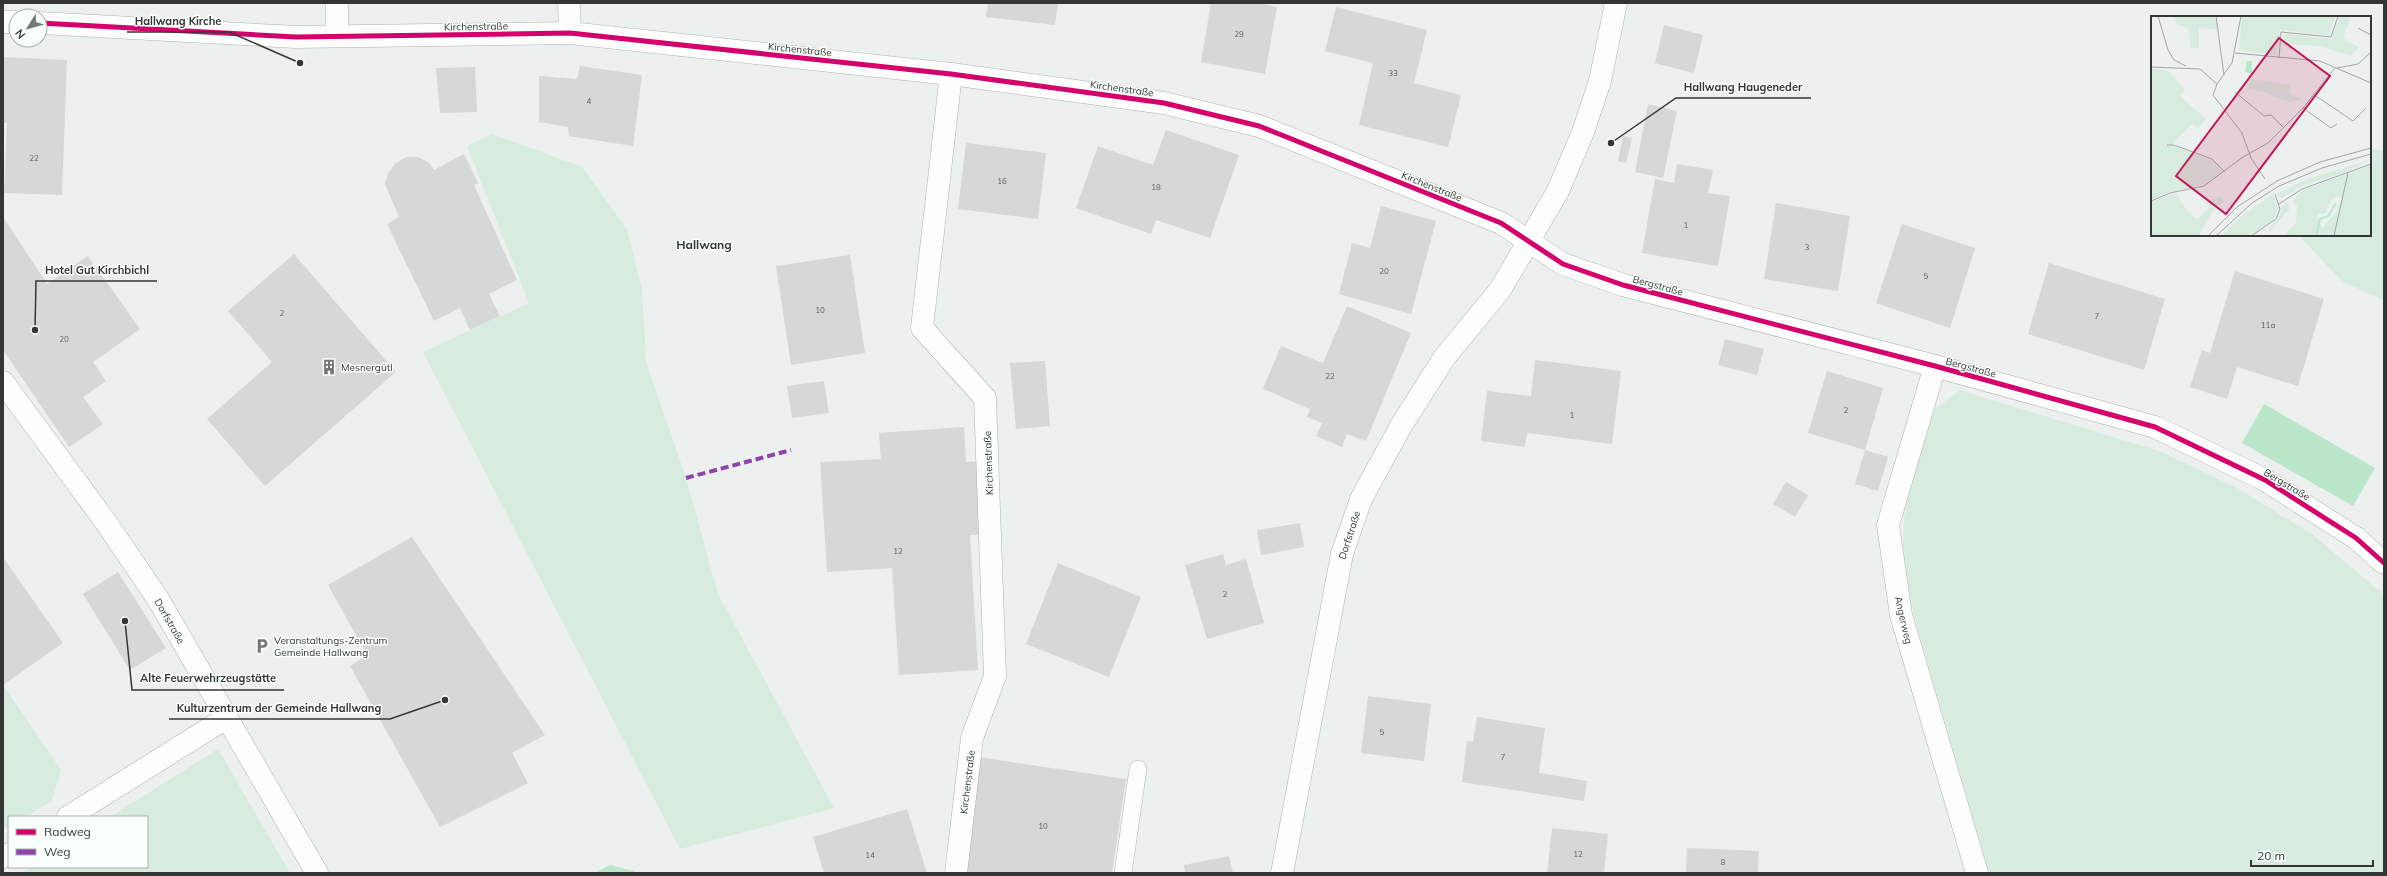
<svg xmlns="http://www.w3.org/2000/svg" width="2387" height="876" viewBox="0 0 2387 876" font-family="Mulish,sans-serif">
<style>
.green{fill:#d7ecde}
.water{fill:#bae6c9}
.building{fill:#d5d8d6}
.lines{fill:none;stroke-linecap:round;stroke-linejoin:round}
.service-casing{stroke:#b0b2b0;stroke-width:18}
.minor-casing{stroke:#b0b2b0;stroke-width:23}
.tertiary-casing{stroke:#b0b2b0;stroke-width:23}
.service{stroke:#fcfdfc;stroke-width:17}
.minor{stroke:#fcfdfc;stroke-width:22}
.tertiary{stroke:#fcfdfc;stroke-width:22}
.quiet{stroke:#8e44ad;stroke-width:4;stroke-dasharray:8 4;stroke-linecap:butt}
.cycleway-casing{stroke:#f9fffa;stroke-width:8}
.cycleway{stroke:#d6006c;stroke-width:5}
.labels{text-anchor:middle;stroke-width:3;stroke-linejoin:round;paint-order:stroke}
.number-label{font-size:8px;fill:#5d5f5e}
.street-label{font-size:10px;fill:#343635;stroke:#f9fffa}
.poi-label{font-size:10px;fill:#343635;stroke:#f9fffa;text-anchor:start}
.quarter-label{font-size:12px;font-weight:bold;fill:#343835;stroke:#f9fffa}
.inset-river{fill:none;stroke:#bae6c9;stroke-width:2}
.inset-road{fill:none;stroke:#a2a6a4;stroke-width:1}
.view{fill:#c2185b;fill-opacity:0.15;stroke:#c2185b;stroke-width:2}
.inset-edge{fill:none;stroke:#343635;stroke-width:2}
.leader{fill:none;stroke:#343635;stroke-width:1.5}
.callout-dot{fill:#343635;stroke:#f9fffa;stroke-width:1.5}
.callout-label{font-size:11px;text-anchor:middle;font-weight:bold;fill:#343635;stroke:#f9fffa;stroke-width:3;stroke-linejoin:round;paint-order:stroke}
</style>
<rect width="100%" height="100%" fill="#ecf0ee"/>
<g class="green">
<polygon points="492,134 582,167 627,229 642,290 646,362 686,478 718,594 834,808 680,849 423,352 529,303 467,146"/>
<polygon points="2370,149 2384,151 2384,301 2342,281 2298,235 2370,235"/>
<polygon points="1959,390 2162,452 2237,488 2312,534 2384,595 2384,873 1989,873 1914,616 1903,554 1904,518 1916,451 1932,412"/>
<polygon points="3,685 61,770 52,801 25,817 9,817 9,826 3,830"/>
<polygon points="218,749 290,873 21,873 31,867 147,867 147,817 110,817"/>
</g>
<g class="water">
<polygon points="2264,404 2375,468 2353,506 2242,443"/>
<polygon points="610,865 634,871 635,873 595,873"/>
</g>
<g class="building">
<polygon points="988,3 1058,3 1055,25 986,17"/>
<polygon points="1211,3 1257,3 1277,7 1265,74 1201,62"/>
<polygon points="1336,7 1427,30 1414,83 1461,95 1448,147 1359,125 1373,63 1325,51"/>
<polygon points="1664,25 1703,35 1694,73 1655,63"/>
<polygon points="3,57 67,60 62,195 4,193 7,123 3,123"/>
<polygon points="580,66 642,75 633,146 569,136 568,127 539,122 539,76 577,79"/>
<polygon points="475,67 477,112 440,113 436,68"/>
<polygon points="1648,104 1677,111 1663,178 1635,172"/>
<polygon points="1166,130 1239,155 1210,238 1156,220 1151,234 1076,208 1098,146 1153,165"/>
<polygon points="1623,136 1632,138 1626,163 1618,161"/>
<polygon points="966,143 1046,153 1038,219 958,209"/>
<polygon points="464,154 478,183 474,185 517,280 489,294 500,316 470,330 460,308 434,321 387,224 399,217 385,184 388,173 395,164 406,157 418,157 429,163 434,170"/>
<polygon points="1677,164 1713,170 1708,193 1730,196 1718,266 1642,253 1655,179 1674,183"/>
<polygon points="1776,203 1850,216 1838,291 1764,279"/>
<polygon points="1381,206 1436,221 1411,314 1339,294 1352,243 1370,248"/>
<polygon points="3,217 47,284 88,256 140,329 93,362 106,381 83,397 103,424 69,447 3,350"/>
<polygon points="1902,224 1975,248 1950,328 1876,303"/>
<polygon points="294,254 396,372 265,486 207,419 272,362 228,311"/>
<polygon points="850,255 865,353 791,365 776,266"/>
<polygon points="2049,263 2165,299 2144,370 2028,334"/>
<polygon points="2235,271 2324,299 2298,386 2237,367 2227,399 2190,387 2202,350 2210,353"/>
<polygon points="1347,306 1411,333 1366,441 1347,434 1342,447 1316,436 1322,423 1307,417 1310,409 1263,389 1281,346 1323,363"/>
<polygon points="1725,339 1764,349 1757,375 1718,365"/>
<polygon points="1535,360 1621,371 1612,444 1527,433 1525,447 1481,441 1487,391 1531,396"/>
<polygon points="1045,361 1050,426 1016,429 1010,363"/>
<polygon points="1827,371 1883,388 1865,450 1888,457 1878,491 1855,484 1865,450 1808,433"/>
<polygon points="824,381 829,413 792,418 787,386"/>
<polygon points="964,427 966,462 983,461 988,534 970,535 978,670 899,675 892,568 827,572 820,462 881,459 879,433"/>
<polygon points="1786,482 1808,495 1795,517 1773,504"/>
<polygon points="1300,523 1304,547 1261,555 1257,530"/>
<polygon points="412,537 545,735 512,753 528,783 440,827 350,666 367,655 328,585"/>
<polygon points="1223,554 1226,565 1246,559 1264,623 1207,639 1185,565"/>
<polygon points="3,557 63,643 3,685"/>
<polygon points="1058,563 1141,597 1109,677 1026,644"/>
<polygon points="118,572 166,648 130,670 83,594"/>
<polygon points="1368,696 1431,704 1424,761 1361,753"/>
<polygon points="1477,717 1545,728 1539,773 1587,781 1584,801 1462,782 1467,741 1473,742"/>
<polygon points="978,757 1126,779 1112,873 961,873"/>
<polygon points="907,809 927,873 824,873 813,837"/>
<polygon points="1552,828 1608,834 1604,873 1547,873"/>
<polygon points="1687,848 1759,851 1758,873 1686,873"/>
<polygon points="1229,856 1233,873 1185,873 1184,865"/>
</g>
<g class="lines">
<defs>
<polyline id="service" points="1123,873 1138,769"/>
<g id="minor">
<polyline points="569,3 570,33"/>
<polyline points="3,22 16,22"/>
<polyline points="40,23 296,37 570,33 951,74 1164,103 1259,126 1501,223 1563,264 1623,285 1935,366 2155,427 2265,480 2356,538 2384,563"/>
<polyline points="337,36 337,3"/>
<polyline points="951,74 922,328 985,398 995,676 972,738 956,873"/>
<polyline points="1935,366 1888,525 1901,615 1977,873"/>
<polyline points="68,817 226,718"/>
<polyline points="3,857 9,854"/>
</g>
<g id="tertiary">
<polyline points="3,382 105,521 158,599 317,873"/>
<polyline points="1282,873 1342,554 1361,499 1401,426 1444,358 1500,290 1558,191 1583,132 1600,81 1616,3"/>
</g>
</defs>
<use href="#service" class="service-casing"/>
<use href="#minor" class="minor-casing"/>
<use href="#tertiary" class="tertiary-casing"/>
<use href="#service" class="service"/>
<use href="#minor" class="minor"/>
<use href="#tertiary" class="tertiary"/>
<polyline class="quiet" points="686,478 791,450"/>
<defs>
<polyline id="cycleway" points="40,23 296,37 570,33 951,74 1164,103 1259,126 1501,223 1563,264 1623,285 1935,366 2155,427 2265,480 2356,538 2384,563"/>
</defs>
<use href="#cycleway" class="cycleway-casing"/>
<use href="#cycleway" class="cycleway"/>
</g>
<defs>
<symbol id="building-bare" viewBox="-9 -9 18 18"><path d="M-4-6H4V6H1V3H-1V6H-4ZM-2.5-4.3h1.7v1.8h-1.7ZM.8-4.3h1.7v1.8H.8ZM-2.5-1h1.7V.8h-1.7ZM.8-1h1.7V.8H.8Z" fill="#747776" stroke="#f9fffa" stroke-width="2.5" paint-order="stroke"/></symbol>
<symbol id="parking-bare" viewBox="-9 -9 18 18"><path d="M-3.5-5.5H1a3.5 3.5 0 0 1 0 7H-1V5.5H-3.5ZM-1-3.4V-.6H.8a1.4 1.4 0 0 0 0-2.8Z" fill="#747776" stroke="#f9fffa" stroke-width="2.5" paint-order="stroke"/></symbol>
</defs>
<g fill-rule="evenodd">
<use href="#building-bare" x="318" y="356" width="22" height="22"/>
<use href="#parking-bare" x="251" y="635" width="22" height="22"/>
</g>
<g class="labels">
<g class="number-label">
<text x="1239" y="37">29</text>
<text x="1393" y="76">33</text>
<text x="589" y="104">4</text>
<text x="34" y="161">22</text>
<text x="1002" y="184">16</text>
<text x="1156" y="190">18</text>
<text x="1686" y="228">1</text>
<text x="1807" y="250">3</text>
<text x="1384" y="274">20</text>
<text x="1926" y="279">5</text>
<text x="820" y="313">10</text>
<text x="282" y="316">2</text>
<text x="2097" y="319">7</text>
<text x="2268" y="328">11a</text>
<text x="64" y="342">20</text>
<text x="1330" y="379">22</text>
<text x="1846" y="413">2</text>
<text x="1572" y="418">1</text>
<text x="898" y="554">12</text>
<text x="1225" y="597">2</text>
<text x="1382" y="735">5</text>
<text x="1503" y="760">7</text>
<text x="1043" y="829">10</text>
<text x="1578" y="857">12</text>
<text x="870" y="858">14</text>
<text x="1723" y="865">8</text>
</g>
<g class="street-label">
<text transform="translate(476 26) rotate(-1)" y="4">Kirchenstraße</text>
<text transform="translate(800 49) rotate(6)" y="4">Kirchenstraße</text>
<text transform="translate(1122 88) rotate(8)" y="4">Kirchenstraße</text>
<text transform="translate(1432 186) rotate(22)" y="4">Kirchenstraße</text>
<text transform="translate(1658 285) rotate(15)" y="4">Bergstraße</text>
<text transform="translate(1971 367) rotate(15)" y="4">Bergstraße</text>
<text transform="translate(988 463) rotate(-92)" y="4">Kirchenstraße</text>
<text transform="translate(2287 484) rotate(31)" y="4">Bergstraße</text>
<text transform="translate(1349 535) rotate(-72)" y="4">Dorfstraße</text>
<text transform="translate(1904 620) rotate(77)" y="4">Angerweg</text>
<text transform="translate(170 621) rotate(60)" y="4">Dorfstraße</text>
<text transform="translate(967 782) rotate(-83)" y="4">Kirchenstraße</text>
</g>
<g class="poi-label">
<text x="341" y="371">Mesnergütl</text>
<text x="274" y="644">Veranstaltungs-Zentrum<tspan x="274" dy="12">Gemeinde Hallwang</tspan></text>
</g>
<g class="quarter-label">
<text x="704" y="249">Hallwang</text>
</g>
</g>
<g transform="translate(2151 16)">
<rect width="220" height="220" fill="#ecf0ee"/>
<path d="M23 0H64L66 13 48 12V32H40L37 12 26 8ZM91 0H185L177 19 129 14 126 40 88 34ZM188 0H200L192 22 208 31 200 40 168 30 140 28 139 31 130 28 134 18 181 23ZM0 52 17 55 34 74 29 80 55 103 47 112 41 108 23 126V130L60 144 70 151 71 156 54 168 15 177 0 184ZM100 63 140 69 139 78 150 83 138 86 113 76 96 73ZM220 144 195 156 151 170 131 182 125 178 159 162ZM220 149V220H133L145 206 146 189H143L142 184 152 174ZM188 180 190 182 186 195 171 212 166 198 176 197 175 194 180 185ZM25 177 35 194 44 202H48L58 191 54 186 70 181 73 185 61 196 48 220H0V186ZM122 178 127 192 122 205 97 220H70L92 199ZM137 187 139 192 120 214 119 218 118 212 127 203 132 189Z" fill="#d7ecde" fill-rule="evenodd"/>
<path d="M96 45H101V59L94 55Z" fill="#bae6c9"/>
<path class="inset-river" d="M165 220 169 203 177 200 185 187"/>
<path class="inset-road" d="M7 0 17 34 23 44 35 50M65 0 73 59M90 0 81 47 66 68 62 79 91 117 100 142 114 163M207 12 220 19M84 37 169 45 220 67M128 42 130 16 180 21 187 0M0 51 49 53 66 68M186 52 207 48 220 36M84 76 113 100 120 99 133 112M162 78 202 105 215 92M152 92 180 112 186 108M16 129H23L61 143 74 156M0 185 19 177 53 170 92 141 117 127 152 92 184 52M128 188 151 173 220 148M57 220 86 191 126 165 169 146 220 132M65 220 101 187 128 170 171 152 220 138M100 220 125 203 129 193 124 178M183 220 197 157"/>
<path class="view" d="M128 22 179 60 75 198 25 160Z"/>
<rect width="220" height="220" class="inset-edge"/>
</g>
<path class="leader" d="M300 63L229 32H127M1611 143L1676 98H1811M35 330L36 281H157M125 621L132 690H284M445 700L390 719H169"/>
<g class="callout-dot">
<circle cx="300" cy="63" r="4"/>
<circle cx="1611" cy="143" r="4"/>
<circle cx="35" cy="330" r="4"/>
<circle cx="125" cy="621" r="4"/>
<circle cx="445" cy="700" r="4"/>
</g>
<g class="callout-label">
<text x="178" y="25">Hallwang Kirche</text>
<text x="1743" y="91">Hallwang Haugeneder</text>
<text x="97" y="274">Hotel Gut Kirchbichl</text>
<text x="208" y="682">Alte Feuerwehrzeugstätte</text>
<text x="279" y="712">Kulturzentrum der Gemeinde Hallwang</text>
</g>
<rect width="2387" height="876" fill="none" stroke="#343635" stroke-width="8"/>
<rect x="8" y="816" width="140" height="52" fill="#f9fffa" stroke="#aaafab"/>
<rect x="16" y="829" width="20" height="6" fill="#d6006c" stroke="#aaafab"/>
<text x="44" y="836" font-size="12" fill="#343635">Radweg</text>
<rect x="16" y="849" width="20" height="6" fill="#8e44ad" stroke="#aaafab"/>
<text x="44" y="856" font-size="12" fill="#343635">Weg</text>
<g transform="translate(28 28) rotate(233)"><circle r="19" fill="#f9fffa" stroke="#aaafab"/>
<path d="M0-3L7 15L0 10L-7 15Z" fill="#747776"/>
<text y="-6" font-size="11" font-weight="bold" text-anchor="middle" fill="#343635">N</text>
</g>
<path d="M2251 860v6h122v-6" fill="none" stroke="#343635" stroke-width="2"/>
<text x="2257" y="860" font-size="12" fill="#343635" stroke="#f9fffa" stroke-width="3" paint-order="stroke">20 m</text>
</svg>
